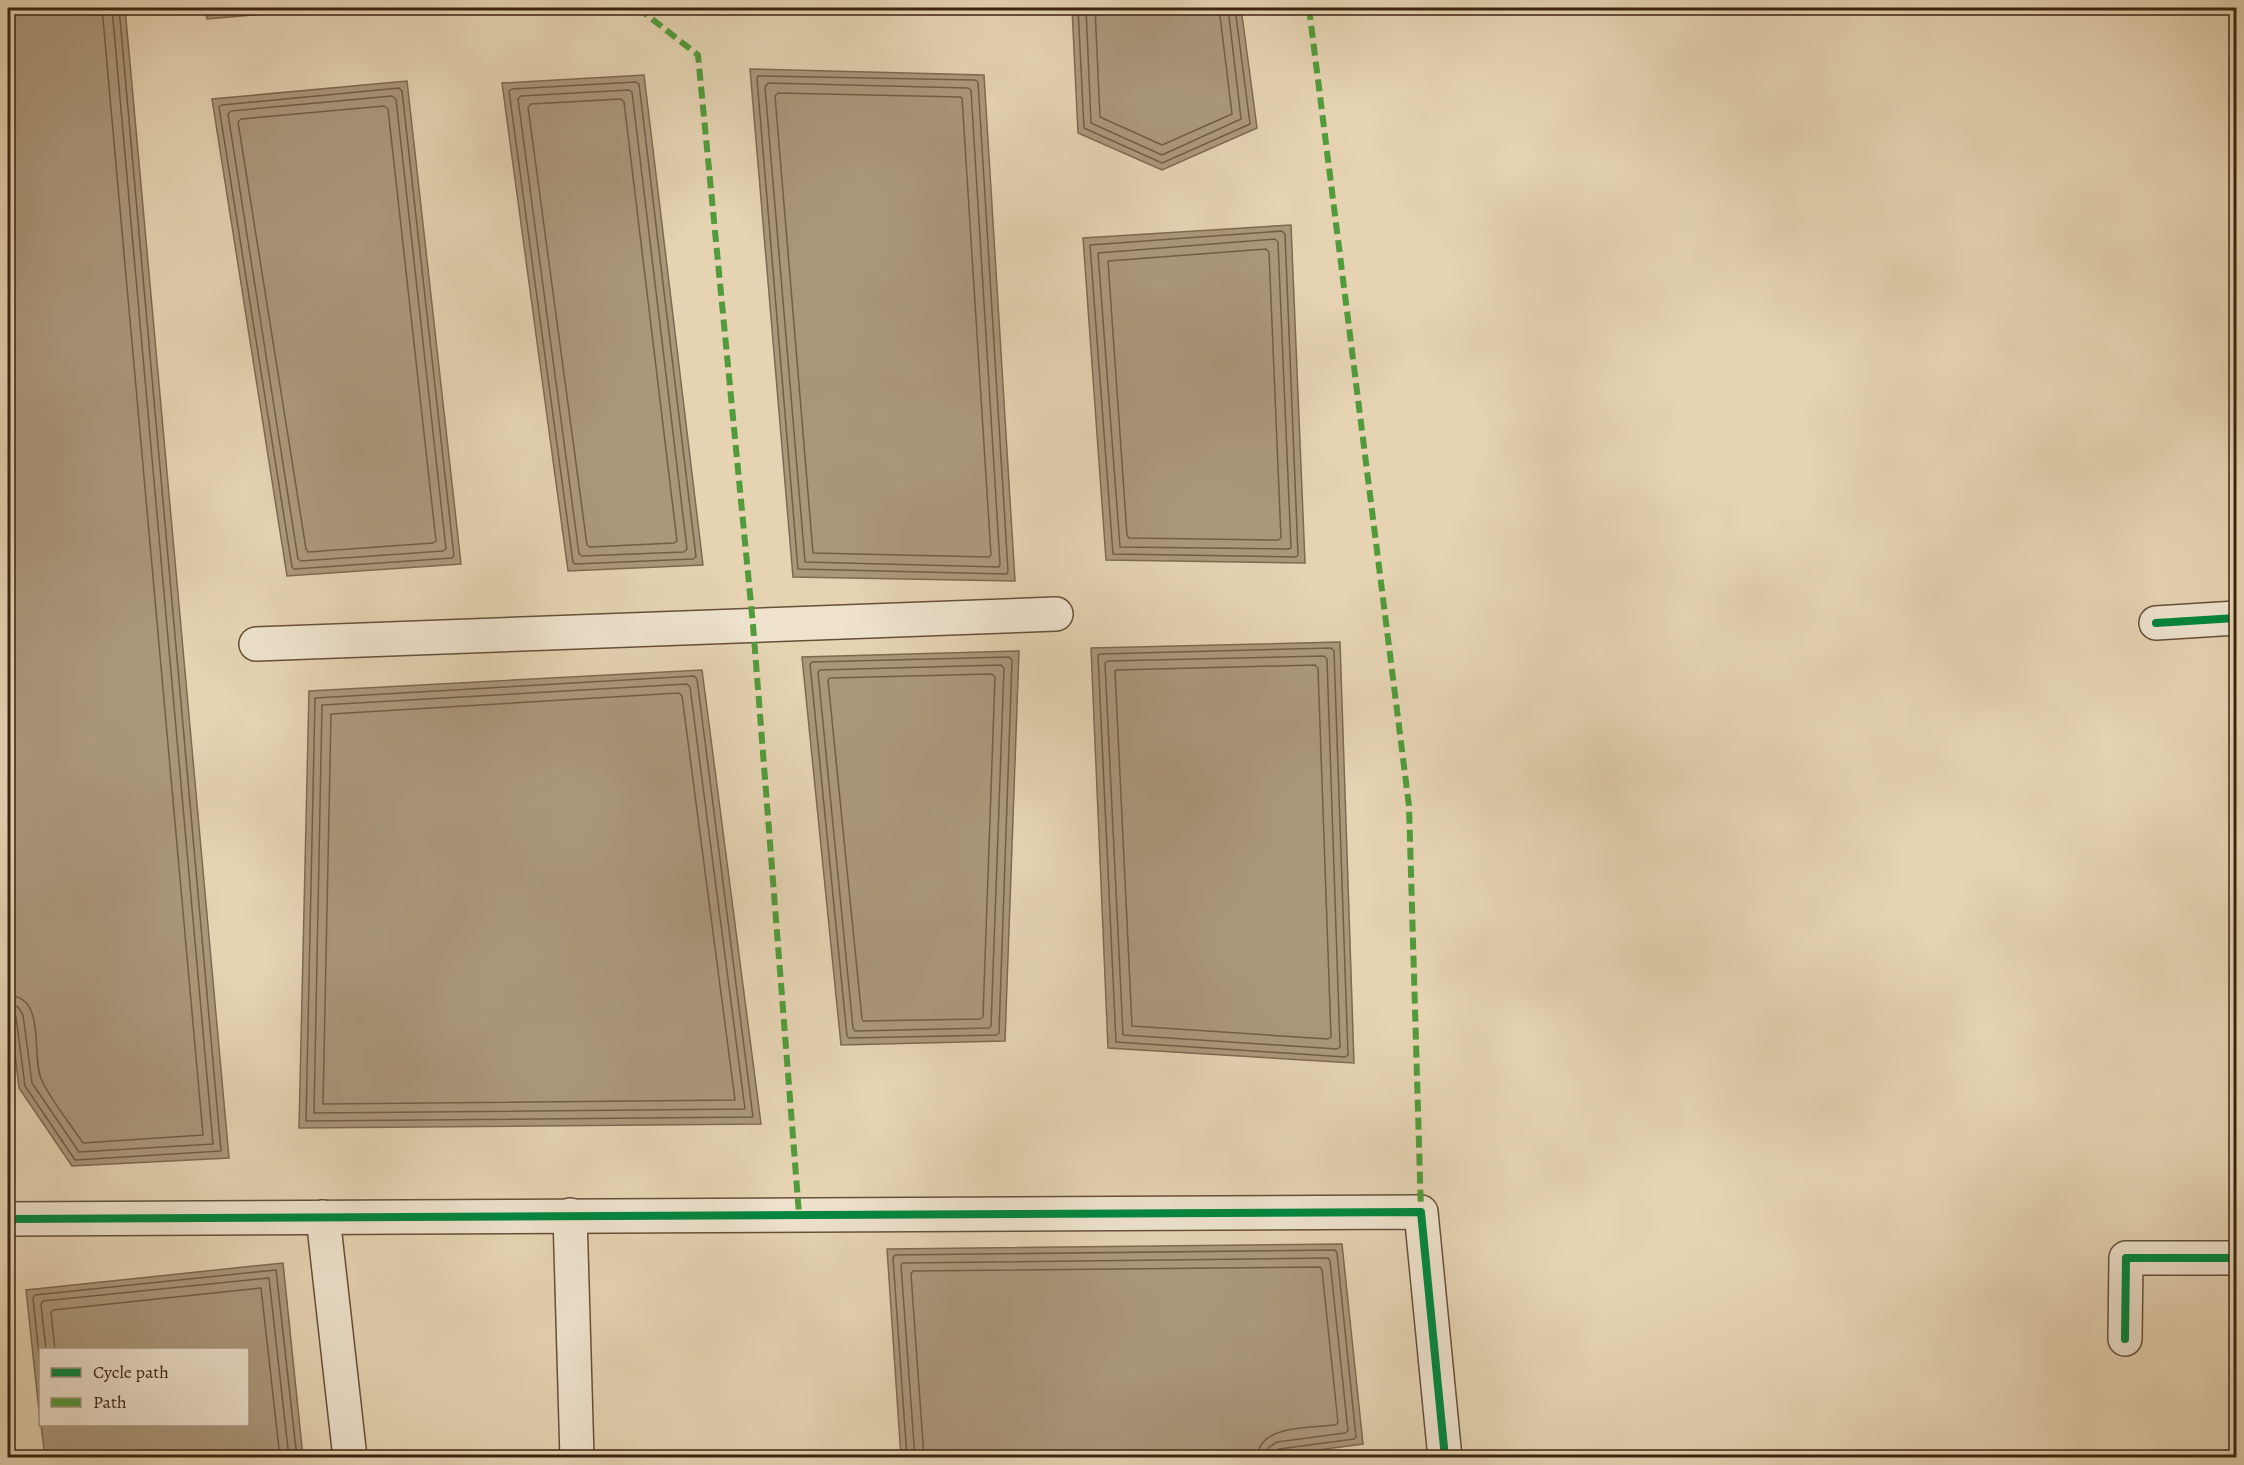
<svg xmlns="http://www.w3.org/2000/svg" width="2244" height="1465" viewBox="0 0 2244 1465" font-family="Alegreya,serif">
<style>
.water{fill:#ab987b;stroke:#7e6a51;stroke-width:1.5}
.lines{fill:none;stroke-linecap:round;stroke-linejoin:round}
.shore{stroke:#735e46;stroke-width:1.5}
.minor-casing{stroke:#665039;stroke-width:36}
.minor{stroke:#eee2cd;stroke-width:33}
.quiet{stroke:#529b3c;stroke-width:6;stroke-dasharray:12 6;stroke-linecap:butt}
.cycleway-casing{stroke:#eee2cd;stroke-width:11}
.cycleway{stroke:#00873e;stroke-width:8}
</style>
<rect width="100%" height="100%" fill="#e5d3b2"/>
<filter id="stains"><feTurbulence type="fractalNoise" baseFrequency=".00333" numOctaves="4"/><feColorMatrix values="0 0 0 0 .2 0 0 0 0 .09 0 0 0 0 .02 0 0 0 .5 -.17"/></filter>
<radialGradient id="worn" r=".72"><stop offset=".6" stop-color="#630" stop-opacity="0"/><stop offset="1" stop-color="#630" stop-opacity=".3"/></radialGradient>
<g class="water">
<polygon points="8,8 125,8 229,1158 72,1166 19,1088 8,995"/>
<polygon points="205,8 337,8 207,19"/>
<polygon points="1072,8 1241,8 1257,128 1162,170 1078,133"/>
<polygon points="750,69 984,75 1015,581 793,577"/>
<polygon points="644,75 703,565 568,571 502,83"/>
<polygon points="407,81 461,564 287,576 212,99"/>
<polygon points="1291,225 1305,563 1106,560 1083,238"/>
<polygon points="1340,642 1354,1063 1108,1048 1091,648"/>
<polygon points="1019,651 1005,1041 841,1045 802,657"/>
<polygon points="702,670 761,1124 299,1128 309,691"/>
<polygon points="1342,1244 1363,1444 1257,1458 901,1457 887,1249"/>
<polygon points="283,1263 303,1457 45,1457 41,1425 248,1424 248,1350 40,1350 40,1420 26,1290"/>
</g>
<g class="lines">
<g class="shore">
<polyline points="212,8 215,12 271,8"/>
<polyline points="1078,8 1084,128 1162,163 1250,124 1235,8"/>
<polyline points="1086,8 1091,123 1162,155 1241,119 1228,8"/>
<polyline points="1095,8 1100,117 1162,145 1232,114 1219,8"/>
<polygon points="758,76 975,80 978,82 1008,571 1007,574 798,569 757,79"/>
<polygon points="636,82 639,84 696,557 693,559 575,564 573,562 509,91 512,89"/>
<polygon points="768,83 968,88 971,90 1000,564 999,567 805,562 765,87"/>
<polygon points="399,88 402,91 454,556 452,558 294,569 292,567 219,107 222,105"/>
<polygon points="629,90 632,92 687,549 684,552 582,556 579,554 518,99 521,96"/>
<polygon points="778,93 960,97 962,98 991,555 989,557 813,553 775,96"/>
<polygon points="392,96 396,99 446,549 443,551 301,561 298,559 228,114 231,111"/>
<polygon points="621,99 624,102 677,541 674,543 590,547 587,545 528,107 531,104"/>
<polygon points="384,106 388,109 436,541 433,543 308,552 306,549 238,122 241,119"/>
<polygon points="1282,231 1285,234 1298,555 1296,557 1113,554 1090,245"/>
<polygon points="1275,239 1278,242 1291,548 1288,549 1120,547 1098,253"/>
<polygon points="1266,249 1269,252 1281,538 1278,540 1129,538 1127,535 1108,261"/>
<polygon points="1331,648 1334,651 1348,1055 1345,1057 1116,1042 1098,655 1100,654"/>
<polygon points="1324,656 1327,659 1340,1047 1337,1049 1123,1035 1105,663 1108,661"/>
<polygon points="1009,657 1012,660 999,1033 996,1035 849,1038 847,1036 810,664 812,662"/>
<polygon points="1001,665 1004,668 991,1026 989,1028 855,1031 853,1028 818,672 820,670"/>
<polygon points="1315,665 1318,668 1331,1037 1328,1039 1132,1026 1115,671 1117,670"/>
<polygon points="992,674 995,677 983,1017 980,1019 863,1021 862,1019 828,680 830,678"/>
<polygon points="694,676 697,679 753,1117 306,1121 315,698"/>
<polygon points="687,684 690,687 745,1109 314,1113 322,705"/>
<polygon points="679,693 682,696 735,1100 323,1104 331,714"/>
<path d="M8 995C48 997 30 1057 42 1081 51 1100 71 1125 83 1143L203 1135 102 8"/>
<polyline points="8,1004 18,1007 23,1015 32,1083 79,1152 213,1144 112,8"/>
<polyline points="8,1012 13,1013 16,1017 25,1086 75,1160 221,1151 119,8"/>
<polyline points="46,1350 41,1304 43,1301 269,1278 289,1458"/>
<polyline points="55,1350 51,1312 53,1310 261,1288 280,1458"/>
<polyline points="40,1366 33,1298 35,1295 276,1270 297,1458"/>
<polyline points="907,1458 893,1258 895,1255 1335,1250 1337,1253 1356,1437 1354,1439 1279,1449 1275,1452 1274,1458"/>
<polyline points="915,1458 901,1265 903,1263 1328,1258 1330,1261 1348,1431 1345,1433 1277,1442 1269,1447 1266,1458"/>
<path d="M924 1458 911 1274 913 1271 1320 1267 1322 1270 1338 1423 1335 1425C1311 1428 1259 1424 1257 1458"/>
</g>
<defs>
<g id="minor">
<polyline points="2156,623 2236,618"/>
<polyline points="256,644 1056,614"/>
<polyline points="570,1215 577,1458"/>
<polyline points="323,1217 350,1458"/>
<polyline points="8,1219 1421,1212 1445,1458"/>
<polyline points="2125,1339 2126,1258 2236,1258"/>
</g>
</defs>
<use href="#minor" class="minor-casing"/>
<use href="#minor" class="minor"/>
<g class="quiet">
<polyline points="638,8 698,55 753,625 799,1214"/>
<polyline points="1309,8 1409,806 1421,1212"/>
</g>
<defs>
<g id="cycleway">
<polyline points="2156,623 2236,618"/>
<polyline points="8,1219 1421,1212 1445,1458"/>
<polyline points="2125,1339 2126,1258 2236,1258"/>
</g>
</defs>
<use href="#cycleway" class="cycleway-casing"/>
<use href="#cycleway" class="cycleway"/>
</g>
<rect width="2244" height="1465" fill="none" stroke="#e5d3b2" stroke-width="30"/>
<rect x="9" y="9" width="2226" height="1447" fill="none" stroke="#3b2411" stroke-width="3"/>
<rect x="15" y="15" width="2214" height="1435" fill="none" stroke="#3b2411" stroke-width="1.5"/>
<rect x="39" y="1348" width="210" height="78" fill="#eee2cd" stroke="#a69682" stroke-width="1.5"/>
<rect x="51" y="1368" width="30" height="9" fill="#00873e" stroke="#a69682" stroke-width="1.5"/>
<text x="93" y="1378" font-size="18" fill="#3b2411">Cycle path</text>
<rect x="51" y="1398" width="30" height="9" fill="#529b3c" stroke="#a69682" stroke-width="1.5"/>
<text x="93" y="1408" font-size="18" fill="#3b2411">Path</text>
<rect width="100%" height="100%" filter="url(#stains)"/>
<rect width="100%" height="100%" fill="url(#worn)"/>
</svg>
